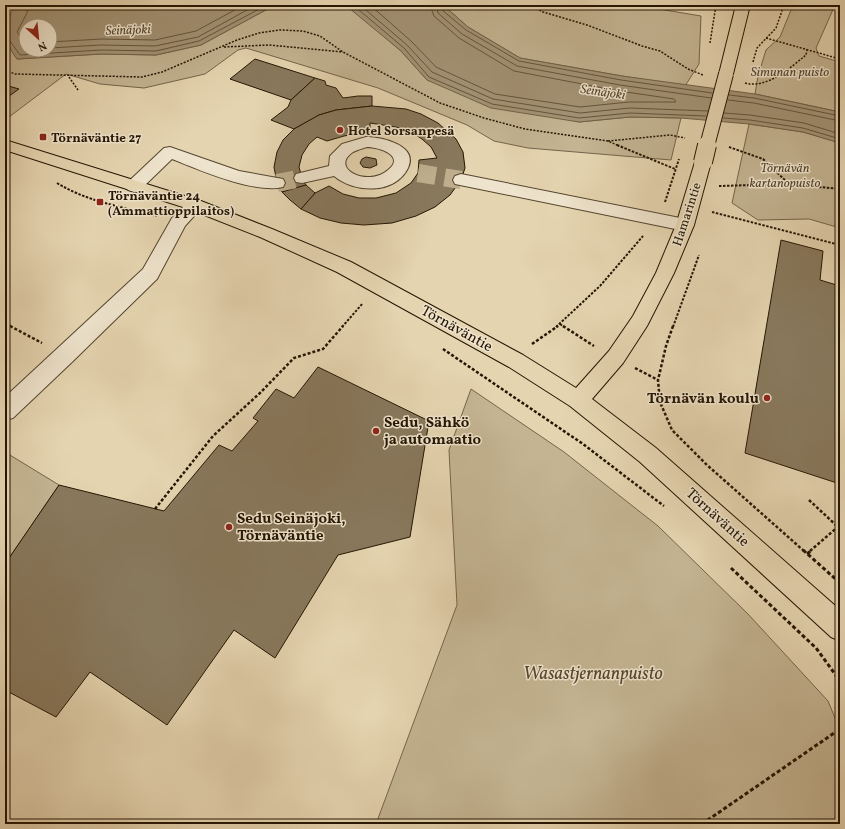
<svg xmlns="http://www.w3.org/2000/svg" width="845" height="829" viewBox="0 0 845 829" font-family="Vollkorn,serif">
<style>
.green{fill:#c4b492;stroke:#74644a}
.water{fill:#a39375;stroke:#706147;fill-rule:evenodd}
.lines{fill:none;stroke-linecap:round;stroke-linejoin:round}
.shore{stroke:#64543c;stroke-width:1}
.building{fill:#88785c;stroke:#241502}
.minor-tunnel{stroke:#beae8d;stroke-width:18;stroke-dasharray:18 9;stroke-linecap:butt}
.minor-casing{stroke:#54452e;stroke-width:2}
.major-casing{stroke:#241502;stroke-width:2}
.path-far3{stroke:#241502;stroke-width:1.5;stroke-dasharray:2 1.5;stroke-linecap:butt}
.path-far2{stroke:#241502;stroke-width:2;stroke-dasharray:2.5 1.5;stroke-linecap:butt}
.path-far1{stroke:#241502;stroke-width:2.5;stroke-dasharray:3 2;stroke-linecap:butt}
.path{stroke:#241502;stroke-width:3;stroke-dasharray:4 2.5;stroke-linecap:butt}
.minor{fill:#eee3cc;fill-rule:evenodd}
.major{fill:#e5d4b0;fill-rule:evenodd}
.major-bridge-far1-casing{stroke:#241502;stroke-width:16;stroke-linecap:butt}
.major-bridge-casing{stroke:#241502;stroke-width:20;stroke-linecap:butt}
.major-bridge-far1{stroke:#e5d4b0;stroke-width:14}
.major-bridge{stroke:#e5d4b0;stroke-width:18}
.poi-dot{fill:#8f2418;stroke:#eee3cc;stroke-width:1.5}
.labels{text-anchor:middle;stroke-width:3;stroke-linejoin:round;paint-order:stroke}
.far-water-label{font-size:13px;font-style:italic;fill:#574730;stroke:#eee3cc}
.far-park-label{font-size:13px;font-style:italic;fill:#54452d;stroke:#eee3cc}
.far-poi-label{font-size:13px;font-weight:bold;fill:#241502;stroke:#eee3cc;text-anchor:start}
.far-street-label{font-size:13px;fill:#241502;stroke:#eee3cc}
.street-label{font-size:15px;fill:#241502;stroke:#eee3cc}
.poi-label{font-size:15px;font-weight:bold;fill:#241502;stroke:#eee3cc;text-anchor:start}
.near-park-label{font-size:18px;font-style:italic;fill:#54452d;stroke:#eee3cc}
</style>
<rect width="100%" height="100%" fill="#e5d4b0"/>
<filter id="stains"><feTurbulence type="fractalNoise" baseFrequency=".005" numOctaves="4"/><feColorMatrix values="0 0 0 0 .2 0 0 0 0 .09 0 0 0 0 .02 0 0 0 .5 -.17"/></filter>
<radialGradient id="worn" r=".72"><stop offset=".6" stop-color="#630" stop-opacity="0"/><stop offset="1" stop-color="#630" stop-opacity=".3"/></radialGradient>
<g class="green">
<polygon points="275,5 340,5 349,7 401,51 427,80 579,122 630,117 681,118 671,160 528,148 494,141 467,125 378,88 246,48 238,50 205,74 144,88 100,84 66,74 5,120 5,41 17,59 101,54 156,55 201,45"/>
<polygon points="443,5 635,5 701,16 699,64 685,86 622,76 520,58 468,27"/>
<polygon points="793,5 835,5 816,48 819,56 840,62 840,112 755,94 758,76 766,50 780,37"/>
<polygon points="749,124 803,132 840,143 840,228 809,219 758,220 732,203"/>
<polygon points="471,389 564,452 658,526 748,614 828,701 840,730 840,824 376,824 457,605 449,450"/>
<polygon points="5,452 59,485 5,564"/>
</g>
<g class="water">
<path d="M13 5H275L201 45 156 55 101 54 17 59C1 36 1 33 14 7ZM26 26H50V50H26Z"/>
<polygon points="340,5 443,5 468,27 520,58 622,76 755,94 840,112 840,143 803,132 749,124 681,118 630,117 579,122 491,108 427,80 401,51 349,8"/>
</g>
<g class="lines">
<g class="shore">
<polyline points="353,5 404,48 429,77 492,104 579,118 630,113 706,116"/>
<polyline points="360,5 407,45 432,72 493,99 580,113 630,108 708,111"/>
<polyline points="370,5 411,41 436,67 495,94 580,107 629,102 676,102 674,99 619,91 514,71 459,38 434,16 430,5"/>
<polyline points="436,5 438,13 462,34 517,66 620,85 711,98"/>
<polyline points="441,5 442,10 466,30 519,61 621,80 712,93"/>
<polyline points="5,40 10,41 20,55 101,50 156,51 199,41 267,5"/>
<polyline points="50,42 101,39 155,40 196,31 244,5"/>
<polyline points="26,44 17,32 27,13 28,5"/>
<polyline points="50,48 101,45 155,46 198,37 256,5"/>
<polyline points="729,95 754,98 840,116"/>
<polyline points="728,100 754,103 840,121"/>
<polyline points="724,113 750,115 804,123 840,134"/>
<polyline points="723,118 750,120 803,128 840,139"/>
</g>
</g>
<g class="building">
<polygon points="255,59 315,78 291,100 230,79"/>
<polygon points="315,78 325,81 326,85 336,88 343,98 358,96 372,96 372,106 336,110 319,115 294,129 271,120 288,107 291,100"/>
<polygon points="5,85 19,89 5,99"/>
<polygon points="372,106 406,109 421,114 438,123 456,139 463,152 465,168 461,180 450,195 435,207 416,216 392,223 364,225 341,223 320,218 301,209 315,193 329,186 343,194 359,198 376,198 396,193 411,183 418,173 419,160 437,158 431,147 422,139 411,132 396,127 370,123 370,131 344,136 327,141 317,137 309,144 302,155 299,167 302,178 306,185 282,192 277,183 274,167 277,152 283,140 294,129 319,115 336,110"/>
<polygon points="366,157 376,159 377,165 370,168 363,167 360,163 362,159"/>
<polygon points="306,185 315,193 301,209 290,200 282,192"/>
<polygon points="781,240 823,251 820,280 840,286 840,484 745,453"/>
<polygon points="318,367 429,421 410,537 338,555 275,658 234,630 167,725 90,672 56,717 5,690 5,564 59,485 164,511 219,445 232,451 258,421 253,418 276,389 294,398"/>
</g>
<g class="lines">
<g class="minor-tunnel">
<polyline points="418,173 461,180"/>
<polyline points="277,183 302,178"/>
</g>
<defs>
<g id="minor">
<path d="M366 137C381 137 419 145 408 168 395 195 354 193 334 176L302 183 296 182 294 178 296 174 329 166 330 156 342 144ZM367 147C379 147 406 156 388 170 367 188 329 168 353 152 357 150 363 148 367 147Z"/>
<path d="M170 147 239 171 283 179 285 183 283 187C255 194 199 170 172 159L140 190 134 192 128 190 125 186 128 182 164 148Z"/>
<polygon points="461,174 685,219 691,221 694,225 691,229 685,231 455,184 453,180 455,176"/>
<polygon points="195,199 201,201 204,205 185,226 157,279 72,362 13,418 5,420 5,397 143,269 172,218 189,201"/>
</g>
<g id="major">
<polygon points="736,5 750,5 733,74 731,77 726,78 721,77 719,74"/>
<polygon points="5,140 201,201 272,229 351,262 523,355 576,388 609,351 633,316 656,273 676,225 695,162 697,158 703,157 709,158 711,162 694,225 674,273 647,326 623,363 592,399 656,448 840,610 840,641 831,637 640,462 570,406 509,367 337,272 260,237 189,209 5,150"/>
</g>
</defs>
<use href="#minor" class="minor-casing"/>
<use href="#major" class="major-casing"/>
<g class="path-far3">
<polyline points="530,5 543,12 587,25 642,46 660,51 688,69 703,75"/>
<polyline points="766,38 840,59"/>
<polyline points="710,43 716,5"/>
<polyline points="224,47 269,45 343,52"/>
<polyline points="753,62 757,48 776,28 784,5"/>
<polyline points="5,70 15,74 142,77 162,72 237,40 259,33 280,30 303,31 320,36 343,52 440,103 484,118 525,129 608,141 619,146"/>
<polyline points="69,77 78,90"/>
<path d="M745 83C767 89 790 68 806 55L807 50"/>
<polyline points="608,141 670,135 685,138"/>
</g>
<g class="path-far2">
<polyline points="617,145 675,169"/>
<polyline points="729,147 763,159 789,184"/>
<path d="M57 183C88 202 123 207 157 216"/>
<polyline points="719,186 789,184 840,189"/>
<polyline points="838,188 836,244 840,282"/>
<polyline points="665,202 679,159"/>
<polyline points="712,212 836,244"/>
<polyline points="560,324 564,327"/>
<polyline points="9,325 12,327"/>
<polyline points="342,327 363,303"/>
<polyline points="556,327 600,286 643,236"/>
<polyline points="673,327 699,255"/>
</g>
<g class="path-far1">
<polyline points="10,326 42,343"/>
<polyline points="563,326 594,346"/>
<polyline points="673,326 666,346 658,380 660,402 672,430 707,465 804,551"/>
<polyline points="532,344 558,326"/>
<polyline points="443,349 583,444 664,506"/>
<polyline points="635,368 658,380"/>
<polyline points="809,500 838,527"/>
<polyline points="155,509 213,436 260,393 294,358 323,349 343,326"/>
<polyline points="810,551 840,525"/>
</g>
<g class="path">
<polyline points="803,550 840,583"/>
<polyline points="807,554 812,550"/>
<polyline points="731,568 816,648 840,681"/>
<polyline points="702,824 840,729"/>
</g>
<use href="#minor" class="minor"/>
<use href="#major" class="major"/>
<defs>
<polyline id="major-bridge-far1" points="707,146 726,74"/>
<polyline id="major-bridge" points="703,162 707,145"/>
</defs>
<use href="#major-bridge-far1" class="major-bridge-far1-casing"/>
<use href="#major-bridge" class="major-bridge-casing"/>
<use href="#major-bridge-far1" class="major-bridge-far1"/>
<use href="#major-bridge" class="major-bridge"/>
</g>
<g class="poi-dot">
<circle cx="340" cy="130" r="4"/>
<rect x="39" y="133" width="8" height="8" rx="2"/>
<rect x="96" y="198" width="8" height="8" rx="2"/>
<circle cx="767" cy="398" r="4"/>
<circle cx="376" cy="431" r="4"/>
<circle cx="229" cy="527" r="4"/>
</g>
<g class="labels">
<g class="far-water-label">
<text transform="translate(128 29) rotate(-2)" y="5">Seinäjoki</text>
<text transform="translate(603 91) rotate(8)" y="5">Seinäjoki</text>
</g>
<g class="far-park-label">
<text x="790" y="76">Simunan puisto</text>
<text x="785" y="172">Törnävän<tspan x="785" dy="15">kartanopuisto</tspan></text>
</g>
<g class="far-poi-label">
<text x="348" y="135">Hotel Sorsanpesä</text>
<text x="51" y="142">Törnäväntie 27</text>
<text x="108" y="200">Törnäväntie 24<tspan x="108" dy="15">(Ammattioppilaitos)</tspan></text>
</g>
<g class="far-street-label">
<text transform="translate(686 214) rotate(-72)" y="5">Hamarintie</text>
</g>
<g class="street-label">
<text transform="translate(457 328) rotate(29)" y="5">Törnäväntie</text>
<text transform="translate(718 517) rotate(42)" y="5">Törnäväntie</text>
</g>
<g class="poi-label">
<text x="759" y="403" text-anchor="end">Törnävän koulu</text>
<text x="384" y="427">Sedu, Sähkö<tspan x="384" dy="17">ja automaatio</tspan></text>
<text x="237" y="523">Sedu Seinäjoki,<tspan x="237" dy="17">Törnäväntie</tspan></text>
</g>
<g class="near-park-label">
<text x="593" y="679">Wasastjernanpuisto</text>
</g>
</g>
<rect width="845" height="829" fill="none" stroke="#e5d4b0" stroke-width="20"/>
<rect x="6" y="6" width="833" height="817" fill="none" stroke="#241502" stroke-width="2"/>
<rect x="10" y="10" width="825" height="809" fill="none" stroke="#241502"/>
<g transform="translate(38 38) rotate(153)"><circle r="19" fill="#eee3cc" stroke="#9d917b"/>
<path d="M0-3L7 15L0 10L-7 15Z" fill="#8f2418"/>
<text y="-6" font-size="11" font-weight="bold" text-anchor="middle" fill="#241502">N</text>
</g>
<rect width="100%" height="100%" filter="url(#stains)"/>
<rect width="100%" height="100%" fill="url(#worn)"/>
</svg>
